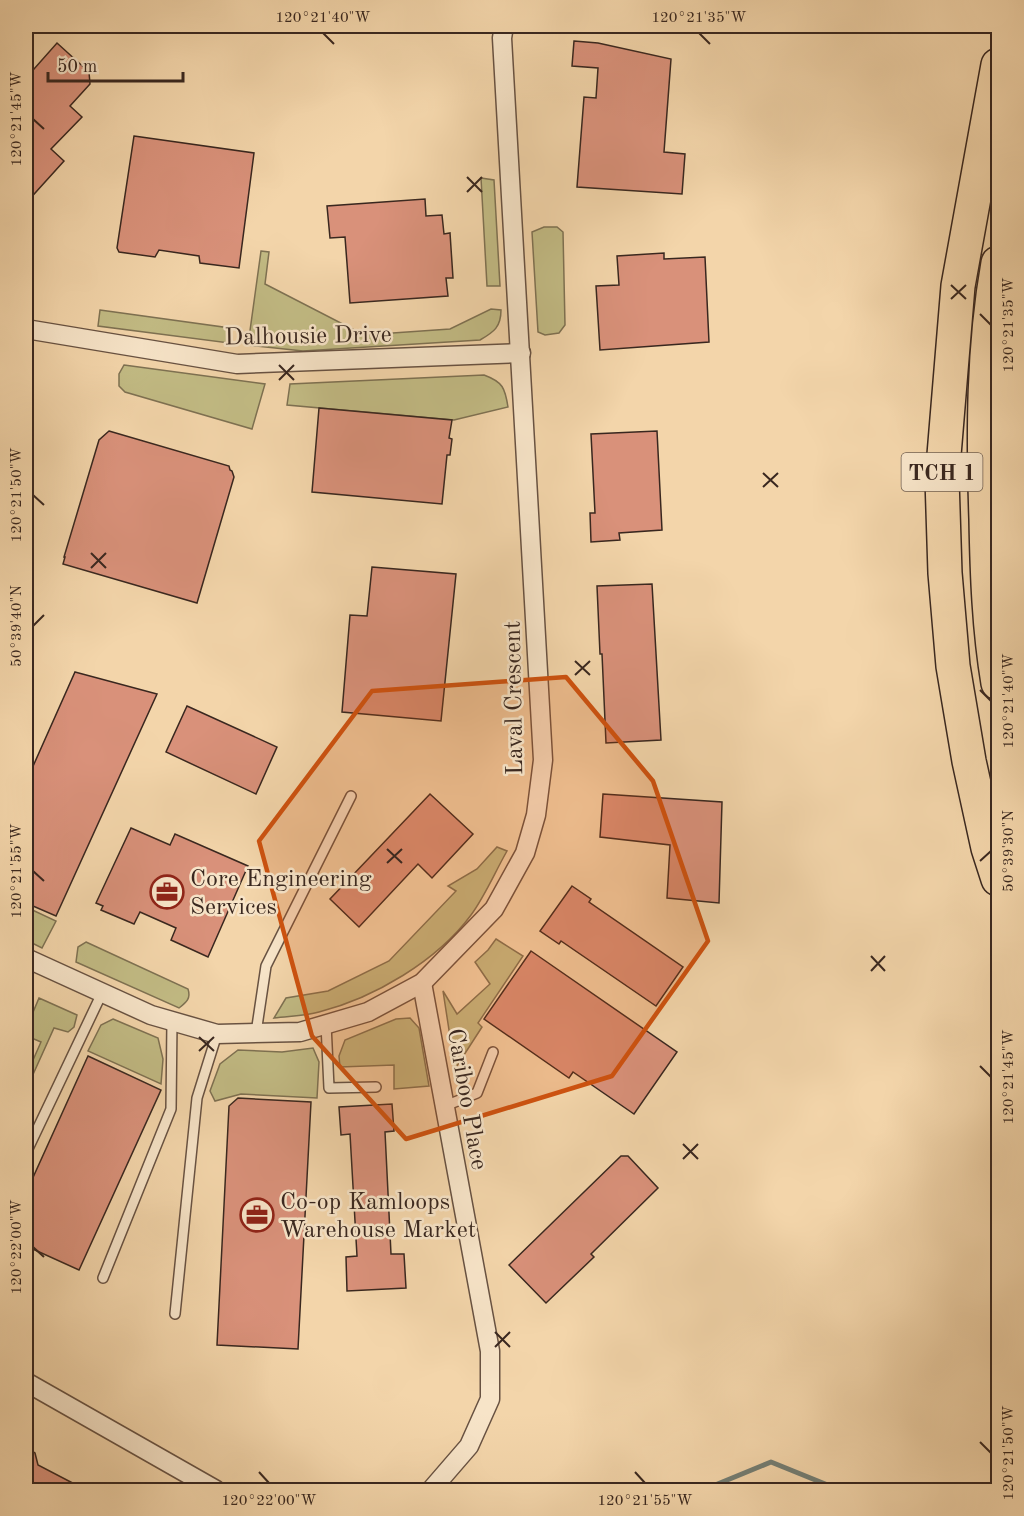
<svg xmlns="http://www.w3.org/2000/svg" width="1024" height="1516" viewBox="0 0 1024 1516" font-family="'Old Standard TT',serif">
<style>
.green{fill:#c2bb84;stroke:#7e7152;stroke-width:1.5}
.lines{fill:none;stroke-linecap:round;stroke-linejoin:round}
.stream{stroke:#747e74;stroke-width:5}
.building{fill:#d9917a;stroke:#39271f;stroke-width:1.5}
.lane-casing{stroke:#685242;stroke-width:12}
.street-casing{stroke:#685242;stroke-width:21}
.highway-casing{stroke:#39271f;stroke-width:36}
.lane{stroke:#f7e4c8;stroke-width:9}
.street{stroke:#f7e4c8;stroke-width:18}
.highway{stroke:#f3d5aa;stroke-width:33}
.marked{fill:#ce520f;fill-opacity:0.2;stroke:#ce520f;stroke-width:4.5;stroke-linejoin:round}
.ticks{fill:none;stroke:#39271f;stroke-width:2}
.labels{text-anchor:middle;stroke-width:5;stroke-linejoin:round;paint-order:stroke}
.shield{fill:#f7e4c8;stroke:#726052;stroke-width:1.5}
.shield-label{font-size:22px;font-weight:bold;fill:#39271f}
.street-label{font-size:24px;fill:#39271f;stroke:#f7e4c8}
.poi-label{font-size:24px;fill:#39271f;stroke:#f7e4c8;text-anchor:start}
.neatline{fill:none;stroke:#39271f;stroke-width:2}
.ticks-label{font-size:15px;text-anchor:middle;fill:#39271f}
</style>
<rect width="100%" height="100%" fill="#f3d5aa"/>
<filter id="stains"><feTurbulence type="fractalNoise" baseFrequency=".00333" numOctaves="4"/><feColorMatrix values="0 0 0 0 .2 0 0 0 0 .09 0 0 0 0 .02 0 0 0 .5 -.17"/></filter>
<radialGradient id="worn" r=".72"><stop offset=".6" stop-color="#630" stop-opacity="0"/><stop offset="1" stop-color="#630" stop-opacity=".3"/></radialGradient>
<g class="green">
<polygon points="481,178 494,180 500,286 487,286"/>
<polygon points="544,227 557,227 563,232 565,325 559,333 545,335 538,332 532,232"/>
<path d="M261 251 269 252 265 284 364 335 450 329 491 309 501 310C501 327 494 332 480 340L303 351 248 345Z"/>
<polygon points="100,310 230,328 229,343 98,326"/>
<polygon points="124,365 265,384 252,429 125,392 119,386 119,374"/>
<path d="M484 375C503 382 505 388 508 407L454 420 287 405 290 384Z"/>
<path d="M497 847 507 851C495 872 485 896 471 915 437 961 374 998 319 1012 305 1016 289 1016 274 1018L286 998 328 991 389 961 456 891 448 886 477 869Z"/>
<polygon points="26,907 56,921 42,948 26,940"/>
<polygon points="496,939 523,956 478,1023 482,1027 455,1069 443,991 457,1014 490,984 475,962 488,950"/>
<path d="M86 942 188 989C191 998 187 1002 179 1008L76 962 78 947Z"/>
<polygon points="39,998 77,1015 74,1027 68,1032 54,1028 26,1090 26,1076 41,1042 29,1037 26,1029"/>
<polygon points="410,1018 419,1028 429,1086 394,1089 394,1065 340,1067 339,1056 345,1040 396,1019"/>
<polygon points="113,1019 158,1038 163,1059 161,1084 88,1051 101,1025"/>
<polygon points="313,1048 319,1062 317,1098 241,1094 215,1101 210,1091 220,1064 238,1050 282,1052"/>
</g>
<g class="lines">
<polyline class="stream" points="703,1490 771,1462 840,1490"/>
</g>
<g class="building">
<polygon points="574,41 598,43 671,59 664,152 685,154 682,194 577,187 584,97 596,98 598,68 572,66"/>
<polygon points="57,43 89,72 90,84 70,106 82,117 51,149 64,161 26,203 26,78"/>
<polygon points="134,136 254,153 239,268 200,263 199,256 159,250 155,257 119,252 117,248"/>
<polygon points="425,199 426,216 442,215 444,234 450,233 453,278 446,278 448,296 350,303 345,237 330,238 327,206"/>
<polygon points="664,253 664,259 705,257 709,342 600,350 596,286 619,285 617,256"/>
<polygon points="319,408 452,420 449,438 452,439 450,455 447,455 442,504 312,492"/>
<polygon points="109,431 229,466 230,470 232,471 234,477 197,603 63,564 65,557 64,557 99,440"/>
<polygon points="657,431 662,530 619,533 620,540 591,542 590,513 595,513 591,434"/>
<polygon points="26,464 32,466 26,492"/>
<polygon points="372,567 456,574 441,721 342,712 350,615 367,616"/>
<polygon points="652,584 661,740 606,743 602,654 600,654 597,586"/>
<polygon points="75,672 157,694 56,916 26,903 26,782"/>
<polygon points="187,706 277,747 256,794 166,752"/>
<polygon points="430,794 473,834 432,878 418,864 359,927 330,899"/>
<polygon points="603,794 722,802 719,903 667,898 670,845 600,837"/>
<polygon points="131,828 170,845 175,834 248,866 208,957 171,940 176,928 140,912 134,924 101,910 103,906 96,903"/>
<polygon points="572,886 591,899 589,902 683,967 656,1006 561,941 559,944 540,931"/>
<polygon points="531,951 677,1052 634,1114 573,1072 569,1078 484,1019"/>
<polygon points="88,1056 161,1090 79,1270 26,1246 26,1193"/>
<polygon points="238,1098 311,1102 298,1349 217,1345 229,1106"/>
<polygon points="392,1104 394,1131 385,1132 391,1254 404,1254 406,1288 347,1291 346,1257 357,1256 350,1134 341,1135 339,1107"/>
<polygon points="621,1156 628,1156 658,1188 591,1254 594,1257 546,1303 509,1265"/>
<polygon points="26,1447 35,1453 38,1465 86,1490 26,1490"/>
</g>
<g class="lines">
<defs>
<g id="lane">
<polyline points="326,1024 329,1088 376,1087"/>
<polyline points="256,1033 266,966 351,796"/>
<polyline points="445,1106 477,1093 493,1052"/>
<polyline points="26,1153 102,993"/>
<polyline points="103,1278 171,1109 172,1021"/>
<polyline points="175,1314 197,1098 217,1034"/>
</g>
<g id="street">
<polyline points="26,329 237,364 521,353"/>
<polyline points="26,958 151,1015 217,1034 300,1032 368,1012 422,983 494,909 525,853 536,815 543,760 502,38 504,26"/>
<polyline points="422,983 490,1351 490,1399 469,1446 431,1490"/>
<polyline points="26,1382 216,1490"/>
</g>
<g id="highway">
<polyline points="998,65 958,286 942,479 945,573 953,666 969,761 988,848 998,879"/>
<path d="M998 263C983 348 983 433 986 519 987 574 989 629 998 683"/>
</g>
</defs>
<use href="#lane" class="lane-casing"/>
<use href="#street" class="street-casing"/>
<use href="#highway" class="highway-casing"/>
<use href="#lane" class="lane"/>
<use href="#street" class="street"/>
<use href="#highway" class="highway"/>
</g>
<path class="marked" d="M566 677 653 781 708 941 612 1076 406 1139 312 1036 259 841 372 691Z"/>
<path class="ticks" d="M323 33 334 44M699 33 710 44M33 119 44 129M467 177 482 192M467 192 482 177M951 285 966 299M951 299 966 285M980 314 991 325M279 365 294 380M279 380 294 365M763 473 778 487M763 487 778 473M33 495 44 505M91 553 106 568M91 568 106 553M33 626 44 615M575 661 590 675M575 675 590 661M980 690 991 701M387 849 402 863M980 861 991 851M387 863 402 849M33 871 44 881M871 956 885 971M871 971 885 956M199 1037 214 1051M199 1051 214 1037M980 1066 991 1077M683 1144 698 1159M683 1159 698 1144M33 1247 44 1257M495 1332 510 1347M495 1347 510 1332M980 1442 991 1453M259 1472 269 1483M635 1472 645 1483"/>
<defs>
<symbol id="office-ring" viewBox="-11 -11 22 22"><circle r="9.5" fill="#f7e4c8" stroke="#8f2418" stroke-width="1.5"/><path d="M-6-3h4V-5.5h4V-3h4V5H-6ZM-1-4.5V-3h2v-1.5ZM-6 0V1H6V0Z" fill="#8f2418"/></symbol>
</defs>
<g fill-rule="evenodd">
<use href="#office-ring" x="148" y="873" width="38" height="38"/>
<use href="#office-ring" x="238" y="1196" width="38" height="38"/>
</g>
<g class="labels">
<rect class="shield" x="901.5" y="453" width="81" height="38" rx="4.5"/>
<g class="shield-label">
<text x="942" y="480">TCH 1</text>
</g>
<g class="street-label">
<text transform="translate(308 335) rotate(-1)" y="8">Dalhousie Drive</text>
<text transform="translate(513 698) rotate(-91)" y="8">Laval Crescent</text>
<text transform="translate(468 1099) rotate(80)" y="8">Cariboo Place</text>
</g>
<g class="poi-label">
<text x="190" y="886">Core Engineering<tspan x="190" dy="28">Services</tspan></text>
<text x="280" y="1209">Co-op Kamloops<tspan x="280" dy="28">Warehouse Market</tspan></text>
</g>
</g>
<rect width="1024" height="1516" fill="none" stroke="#f3d5aa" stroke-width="66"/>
<path d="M48 72v9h135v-9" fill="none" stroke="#39271f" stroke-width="3"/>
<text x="57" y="72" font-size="18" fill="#39271f" stroke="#f7e4c8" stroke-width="4.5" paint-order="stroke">50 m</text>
<rect x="33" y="33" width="958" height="1450" class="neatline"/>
<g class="ticks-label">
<text x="323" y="22">120°21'40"W</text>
<text x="699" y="22">120°21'35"W</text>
<text transform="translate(16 119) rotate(-90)" y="5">120°21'45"W</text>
<text transform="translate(1008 325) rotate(-90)" y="5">120°21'35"W</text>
<text transform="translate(16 495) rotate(-90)" y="5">120°21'50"W</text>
<text transform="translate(16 626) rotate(-90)" y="5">50°39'40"N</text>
<text transform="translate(1008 701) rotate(-90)" y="5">120°21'40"W</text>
<text transform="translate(1008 851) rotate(-90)" y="5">50°39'30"N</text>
<text transform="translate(16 871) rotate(-90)" y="5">120°21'55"W</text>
<text transform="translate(1008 1077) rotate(-90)" y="5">120°21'45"W</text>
<text transform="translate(16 1247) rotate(-90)" y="5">120°22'00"W</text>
<text transform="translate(1008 1453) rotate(-90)" y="5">120°21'50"W</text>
<text x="269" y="1505">120°22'00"W</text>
<text x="645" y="1505">120°21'55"W</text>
</g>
<rect width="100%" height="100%" filter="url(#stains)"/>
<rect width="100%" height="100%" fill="url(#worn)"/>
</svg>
